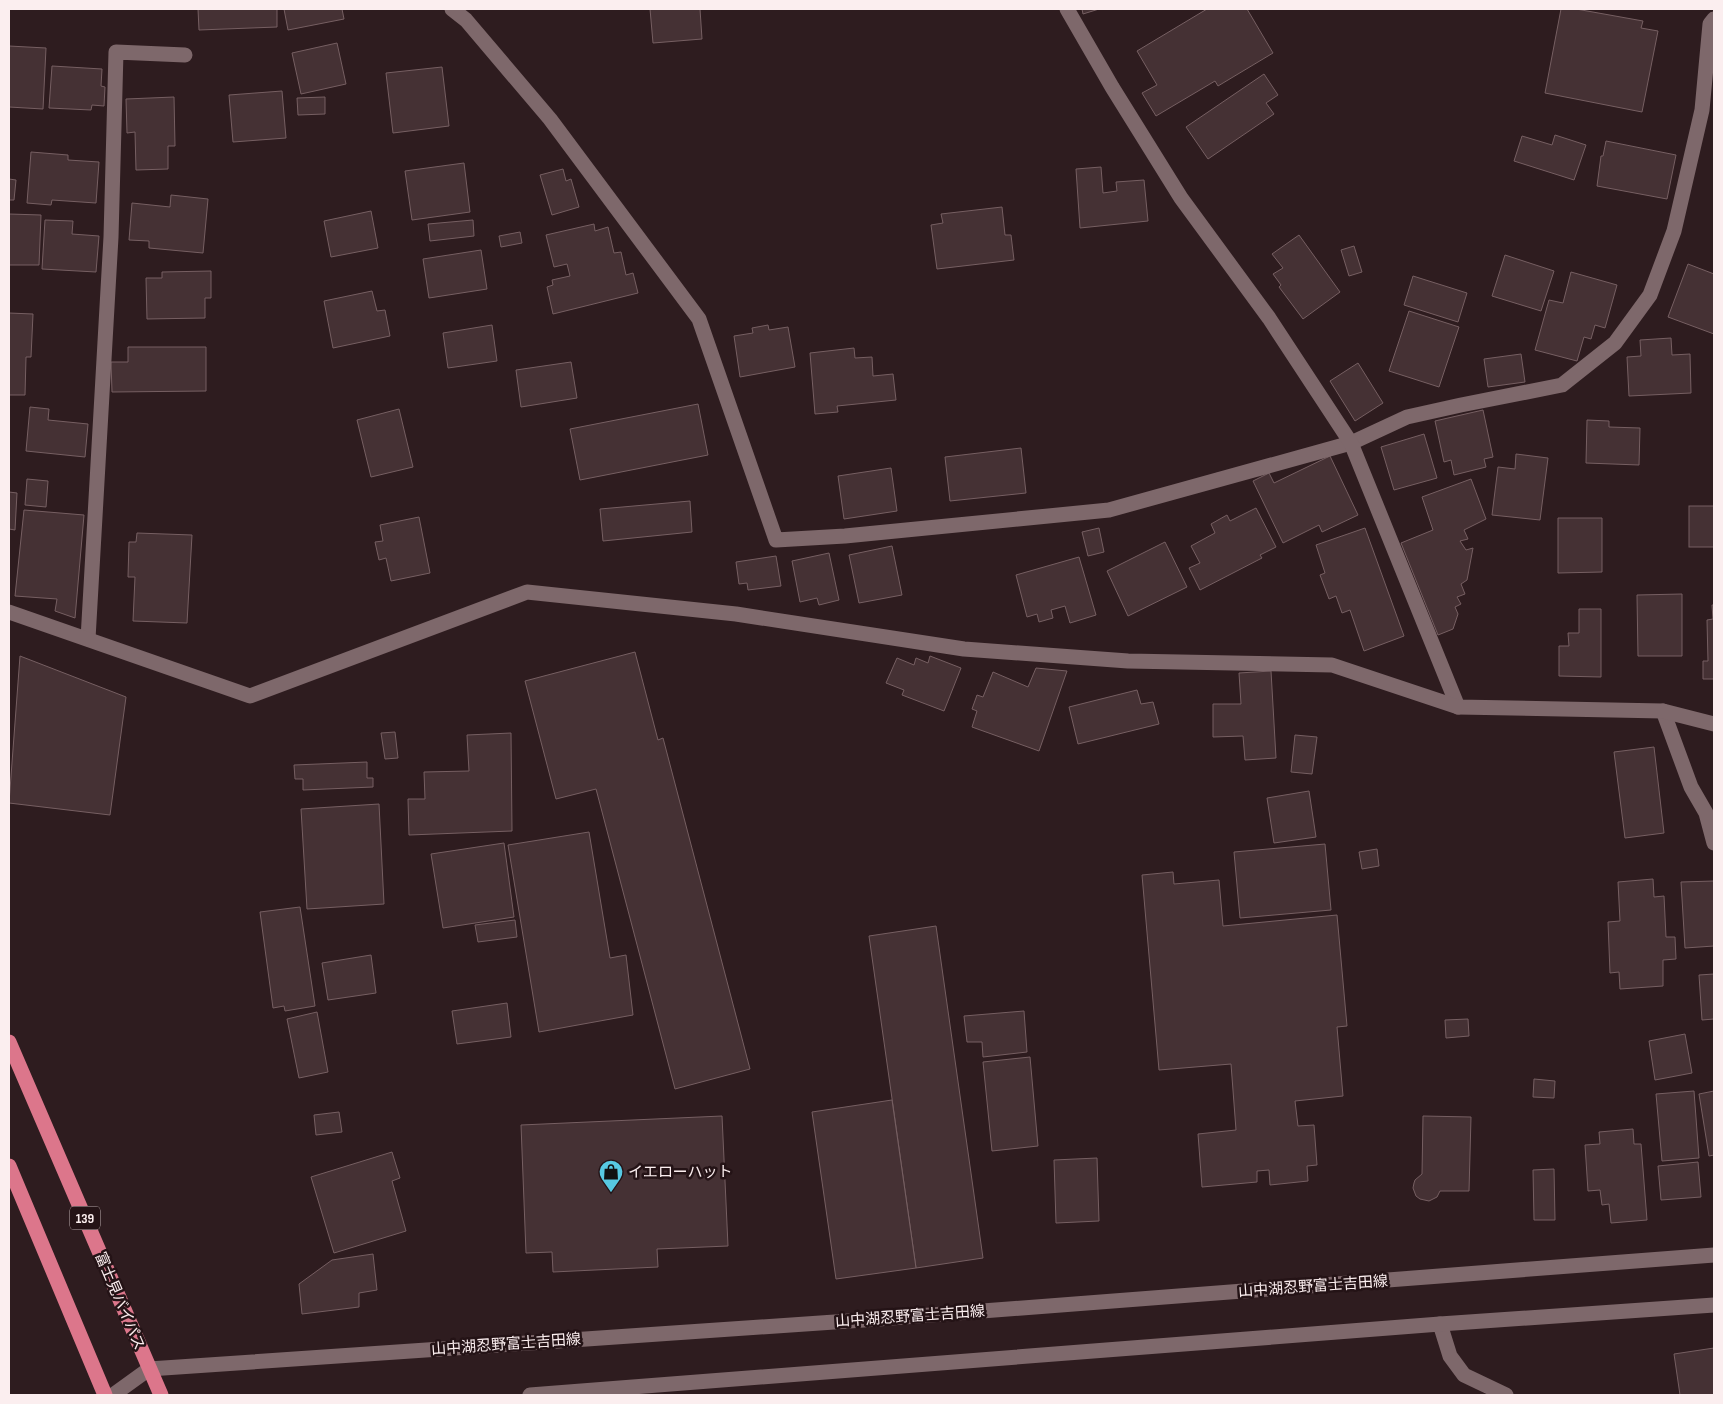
<svg xmlns="http://www.w3.org/2000/svg" width="1723" height="1404" viewBox="0 0 1723 1404" font-family="'Sofia Sans Condensed','Noto Sans JP',sans-serif">
<style>
.building{fill:#453134;stroke:#765f62}
.lines{fill:none;stroke-linecap:round;stroke-linejoin:round}
.service{stroke:#7e686b;stroke-width:15}
.minor{stroke:#7e686b;stroke-width:15}
.secondary{stroke:#7e686b;stroke-width:15}
.trunk{stroke:#dc768b;stroke-width:15}
.labels{text-anchor:middle;stroke-width:5;stroke-linejoin:round;paint-order:stroke}
.shield{fill:#241316;stroke:#baacae;stroke-width:1}
.shield-label{font-size:14px;font-weight:bold;fill:#fbeeef}
.poi-label{font-size:15px;fill:#fbeeef;stroke:#241316;text-anchor:start}
.street-label{font-size:15px;fill:#fbeeef;stroke:#241316}
</style>
<rect width="100%" height="100%" fill="#2e1c1f"/>
<g class="building">
<polygon points="198,9 277,9 277,27 199,30"/>
<polygon points="284,9 342,9 344,19 288,30"/>
<polygon points="650,9 700,9 702,39 653,43"/>
<polygon points="1082,9 1099,9 1083,14"/>
<polygon points="1207,9 1247,9 1273,53 1218,86 1215,81 1156,116 1142,93 1157,85 1137,51"/>
<polygon points="1561,9 1576,9 1643,21 1641,28 1658,31 1642,112 1545,93"/>
<polygon points="337,43 346,84 301,94 292,53"/>
<polygon points="9,46 46,48 43,109 9,107"/>
<polygon points="52,66 102,69 101,86 105,87 104,106 92,105 91,110 49,108"/>
<polygon points="442,67 449,126 393,133 386,73"/>
<polygon points="1264,74 1278,95 1266,103 1274,114 1208,159 1186,127"/>
<polygon points="282,91 286,138 233,142 229,95"/>
<polygon points="174,97 175,146 168,146 168,169 136,170 135,132 127,133 126,99"/>
<polygon points="325,97 325,114 298,115 297,98"/>
<polygon points="1555,135 1586,145 1574,180 1514,161 1522,136 1552,145"/>
<polygon points="1606,141 1676,155 1667,199 1597,186 1601,156 1603,156"/>
<polygon points="31,152 68,155 68,160 99,162 96,203 52,200 51,205 27,203"/>
<polygon points="464,163 470,212 412,220 405,171"/>
<polygon points="1101,167 1103,193 1117,191 1116,182 1144,180 1148,221 1080,228 1076,169"/>
<polygon points="563,169 566,181 571,179 579,207 552,215 540,175"/>
<polygon points="9,179 16,180 14,200 9,200"/>
<polygon points="171,195 208,199 203,253 149,248 149,241 129,240 132,203 170,207"/>
<polygon points="1002,207 1005,235 1011,235 1014,260 937,269 931,225 943,223 941,214"/>
<polygon points="371,211 378,248 331,257 324,221"/>
<polygon points="9,214 41,215 39,265 9,265"/>
<polygon points="45,220 73,221 72,234 99,236 96,272 42,269"/>
<polygon points="473,220 474,236 430,241 428,224"/>
<polygon points="594,224 595,231 608,227 614,253 621,252 626,275 633,273 638,293 553,314 547,287 553,285 552,280 570,276 567,264 554,267 546,235"/>
<polygon points="520,232 522,243 501,247 499,236"/>
<polygon points="1299,235 1340,292 1303,319 1279,287 1281,285 1273,274 1283,268 1272,254"/>
<polygon points="1354,246 1362,272 1349,276 1341,250"/>
<polygon points="481,250 487,289 429,298 423,259"/>
<polygon points="1505,255 1554,271 1541,311 1492,296"/>
<polygon points="1688,264 1714,274 1714,334 1668,317"/>
<polygon points="211,271 211,298 205,298 205,318 147,319 146,278 162,278 162,272"/>
<polygon points="1571,272 1617,285 1605,328 1595,325 1591,339 1584,337 1577,361 1535,350 1549,300 1563,303"/>
<polygon points="1413,276 1467,293 1458,322 1404,305"/>
<polygon points="372,291 377,311 385,310 390,336 333,348 324,301"/>
<polygon points="1409,311 1459,327 1439,387 1389,371"/>
<polygon points="9,313 33,314 31,357 26,357 25,395 9,395"/>
<polygon points="492,325 497,361 448,368 443,333"/>
<polygon points="768,325 769,330 788,327 795,367 740,377 734,336 753,333 752,328"/>
<polygon points="1671,338 1672,355 1690,354 1691,393 1629,396 1627,357 1641,356 1640,340"/>
<polygon points="128,347 206,347 206,391 112,392 111,362 128,362"/>
<polygon points="854,348 855,358 872,357 873,376 893,374 896,400 837,406 838,412 815,414 810,353"/>
<polygon points="1521,354 1525,382 1488,387 1484,359"/>
<polygon points="571,362 577,398 521,407 516,370"/>
<polygon points="1358,363 1383,403 1355,421 1330,381"/>
<polygon points="698,404 708,455 580,480 570,429"/>
<polygon points="30,407 49,409 48,420 88,424 85,457 26,451"/>
<polygon points="399,409 413,467 371,477 357,420"/>
<polygon points="1483,410 1493,457 1484,459 1486,467 1454,475 1451,460 1444,462 1435,421"/>
<polygon points="1587,420 1609,421 1609,427 1640,428 1639,465 1586,463"/>
<polygon points="1424,434 1437,478 1394,490 1381,447"/>
<polygon points="1021,448 1026,493 950,501 945,457"/>
<polygon points="1516,454 1548,458 1540,520 1492,515 1498,467 1515,469"/>
<polygon points="1330,456 1358,515 1322,532 1319,525 1283,543 1253,481 1269,473 1274,483"/>
<polygon points="891,468 897,511 844,519 838,476"/>
<polygon points="27,479 48,481 46,507 25,505"/>
<polygon points="1471,479 1486,519 1464,530 1468,539 1460,541 1466,550 1473,548 1467,580 1461,584 1465,594 1457,597 1461,604 1455,607 1458,614 1453,629 1438,635 1401,543 1433,530 1422,497"/>
<polygon points="9,492 17,493 15,530 9,529"/>
<polygon points="690,501 692,532 603,541 600,509"/>
<rect x="1689" y="506" width="25" height="41"/>
<polygon points="1256,508 1276,547 1260,555 1262,558 1200,590 1189,568 1200,563 1191,546 1215,533 1211,524 1227,515 1230,521"/>
<polygon points="24,510 84,515 75,618 55,611 57,599 15,596"/>
<polygon points="419,517 430,573 391,581 386,558 379,560 375,542 383,541 380,525"/>
<polygon points="1558,518 1602,518 1602,572 1558,573"/>
<polygon points="1099,528 1104,552 1088,556 1082,532"/>
<polygon points="1365,528 1404,636 1364,651 1350,610 1342,613 1336,596 1329,599 1320,575 1325,573 1316,545"/>
<polygon points="137,533 192,535 187,623 133,621 135,577 128,577 129,542 136,542"/>
<polygon points="1165,542 1187,587 1128,616 1107,571"/>
<polygon points="892,546 902,595 859,603 849,555"/>
<polygon points="829,553 839,600 819,605 817,598 800,602 792,561"/>
<polygon points="776,556 781,586 748,590 747,583 739,584 736,562"/>
<polygon points="1079,557 1096,615 1070,623 1065,606 1051,610 1053,618 1039,622 1037,614 1027,617 1016,575"/>
<polygon points="1682,594 1682,656 1638,656 1637,595"/>
<polygon points="1712,605 1714,605 1714,679 1703,679 1703,661 1708,661 1707,620 1713,619"/>
<polygon points="1579,609 1601,609 1601,677 1559,676 1559,646 1569,646 1568,633 1579,633"/>
<polygon points="635,652 658,740 663,738 750,1069 675,1089 596,789 556,799 525,681"/>
<polygon points="20,656 126,697 110,815 9,803"/>
<polygon points="930,656 961,668 944,711 902,695 904,690 886,683 897,658 914,665 916,658 928,663"/>
<polygon points="1036,668 1067,671 1039,751 972,727 977,711 972,709 977,695 983,697 993,672 1028,687"/>
<polygon points="1271,671 1276,758 1245,760 1243,736 1213,737 1213,704 1241,704 1239,673"/>
<polygon points="1137,690 1141,704 1153,702 1159,724 1078,744 1069,707"/>
<polygon points="395,732 398,758 385,759 381,733"/>
<polygon points="511,733 512,831 409,835 408,799 425,799 424,772 469,771 467,735"/>
<polygon points="1295,735 1317,737 1312,774 1291,772"/>
<polygon points="1654,747 1664,833 1625,838 1614,752"/>
<polygon points="367,762 367,778 373,778 373,787 303,790 303,779 295,779 294,765"/>
<polygon points="1309,791 1316,837 1274,843 1267,798"/>
<polygon points="379,804 384,904 307,909 301,809"/>
<polygon points="589,832 610,958 626,955 633,1015 539,1032 508,845"/>
<polygon points="504,843 514,917 443,928 431,854"/>
<polygon points="1325,844 1331,910 1240,918 1234,852"/>
<polygon points="1377,849 1379,866 1362,869 1359,852"/>
<polygon points="1173,872 1174,884 1219,880 1223,926 1337,915 1347,1026 1337,1027 1343,1096 1295,1101 1298,1126 1314,1125 1317,1165 1307,1166 1308,1181 1270,1185 1269,1170 1257,1171 1257,1182 1202,1187 1198,1134 1236,1130 1231,1064 1159,1070 1142,875"/>
<polygon points="1653,879 1654,897 1664,896 1666,937 1675,937 1676,959 1663,960 1663,986 1620,989 1619,972 1610,973 1608,922 1620,921 1618,882"/>
<polygon points="1714,881 1714,946 1685,948 1681,882"/>
<polygon points="300,907 315,1006 285,1011 284,1006 273,1008 260,912"/>
<polygon points="515,920 517,937 478,942 475,925"/>
<polygon points="936,926 983,1258 916,1268 869,936"/>
<polygon points="371,955 376,993 328,1000 322,963"/>
<polygon points="1714,974 1714,1019 1702,1020 1699,975"/>
<polygon points="507,1003 511,1037 457,1044 452,1011"/>
<polygon points="1024,1011 1027,1052 983,1057 982,1042 967,1042 964,1016"/>
<polygon points="317,1012 328,1072 299,1078 287,1019"/>
<polygon points="1468,1019 1469,1036 1446,1038 1445,1020"/>
<polygon points="1685,1034 1692,1073 1655,1080 1649,1041"/>
<polygon points="1030,1057 1038,1146 992,1151 983,1062"/>
<polygon points="1534,1079 1555,1081 1554,1098 1533,1097"/>
<polygon points="1694,1091 1699,1158 1662,1161 1656,1094"/>
<polygon points="1714,1091 1714,1155 1709,1156 1699,1094"/>
<polygon points="892,1100 916,1268 836,1279 812,1112"/>
<polygon points="339,1112 342,1132 316,1135 314,1115"/>
<polygon points="722,1116 728,1246 657,1249 658,1267 553,1272 552,1252 526,1253 521,1125"/>
<polygon points="1423,1116 1471,1117 1469,1191 1440,1191 1437,1197 1429,1201 1420,1199 1416,1196 1413,1188 1414,1183 1415,1180 1422,1174"/>
<polygon points="1633,1129 1634,1144 1641,1144 1647,1220 1611,1223 1609,1204 1602,1205 1600,1190 1588,1191 1585,1145 1600,1144 1599,1132"/>
<polygon points="392,1152 400,1178 392,1181 406,1231 334,1253 311,1177"/>
<polygon points="1097,1158 1099,1221 1056,1223 1054,1160"/>
<polygon points="1698,1162 1701,1197 1661,1200 1658,1166"/>
<polygon points="1554,1169 1555,1220 1534,1220 1533,1170"/>
<polygon points="373,1254 377,1290 359,1293 359,1307 302,1314 299,1284 332,1260"/>
<polygon points="1714,1348 1714,1395 1680,1395 1674,1354"/>
</g>
<g class="lines">
<g class="service">
<polyline points="452,9 466,20 550,119 699,319 776,540 845,536 1109,510 1351,443 1407,417 1461,405 1562,385 1615,343 1650,295 1674,231 1702,110 1710,24 1714,19"/>
<polyline points="88,639 111,237 116,52 185,55"/>
<polyline points="1663,711 1691,787 1706,813 1714,843"/>
</g>
<g class="minor">
<polyline points="1067,9 1112,87 1181,198 1269,318 1351,443 1458,707"/>
<polyline points="9,612 250,696 527,592 736,614 964,649 1128,661 1332,665 1458,707 1663,711 1714,724"/>
<polyline points="1440,1324 1450,1356 1464,1375 1506,1395"/>
</g>
<g class="secondary">
<polyline points="113,1395 149,1369 878,1319 1714,1255"/>
<polyline points="530,1395 1440,1324 1714,1305"/>
</g>
<g class="trunk">
<polyline points="9,1042 161,1395"/>
<polyline points="9,1166 105,1395"/>
</g>
</g>
<defs>
<symbol id="shop-pin" viewBox="-11 -11 22 30"><path d="M0 17L-7.5 6A9.5 9.5 0 1 1 7.5 6Z" fill="#57c9e2" stroke="#241316"/><path d="M-5-2.5h2.3a2.7 3.5 0 0 1 5.4 0H5L5.5 6h-11ZM-1.5-2.5h3a1.5 2.3 0 0 0-3 0Z" fill="#111"/></symbol>
</defs>
<g fill-rule="evenodd">
<use href="#shop-pin" x="597" y="1158" width="28" height="38"/>
</g>
<g class="labels">
<rect class="shield" x="70" y="1206.5" width="30" height="23" rx="4"/>
<g class="shield-label">
<text x="85" y="1223">139</text>
</g>
<g class="poi-label">
<text x="628" y="1177">イエローハット</text>
</g>
<g class="street-label">
<text transform="translate(1313 1286) rotate(-4)" y="5">山中湖忍野富士吉田線</text>
<text transform="translate(120 1301) rotate(67)" y="5">富士見バイパス</text>
<text transform="translate(910 1316) rotate(-4)" y="5">山中湖忍野富士吉田線</text>
<text transform="translate(506 1344) rotate(-4)" y="5">山中湖忍野富士吉田線</text>
</g>
</g>
<rect width="1723" height="1404" fill="none" stroke="#fbeeef" stroke-width="20"/>
</svg>
